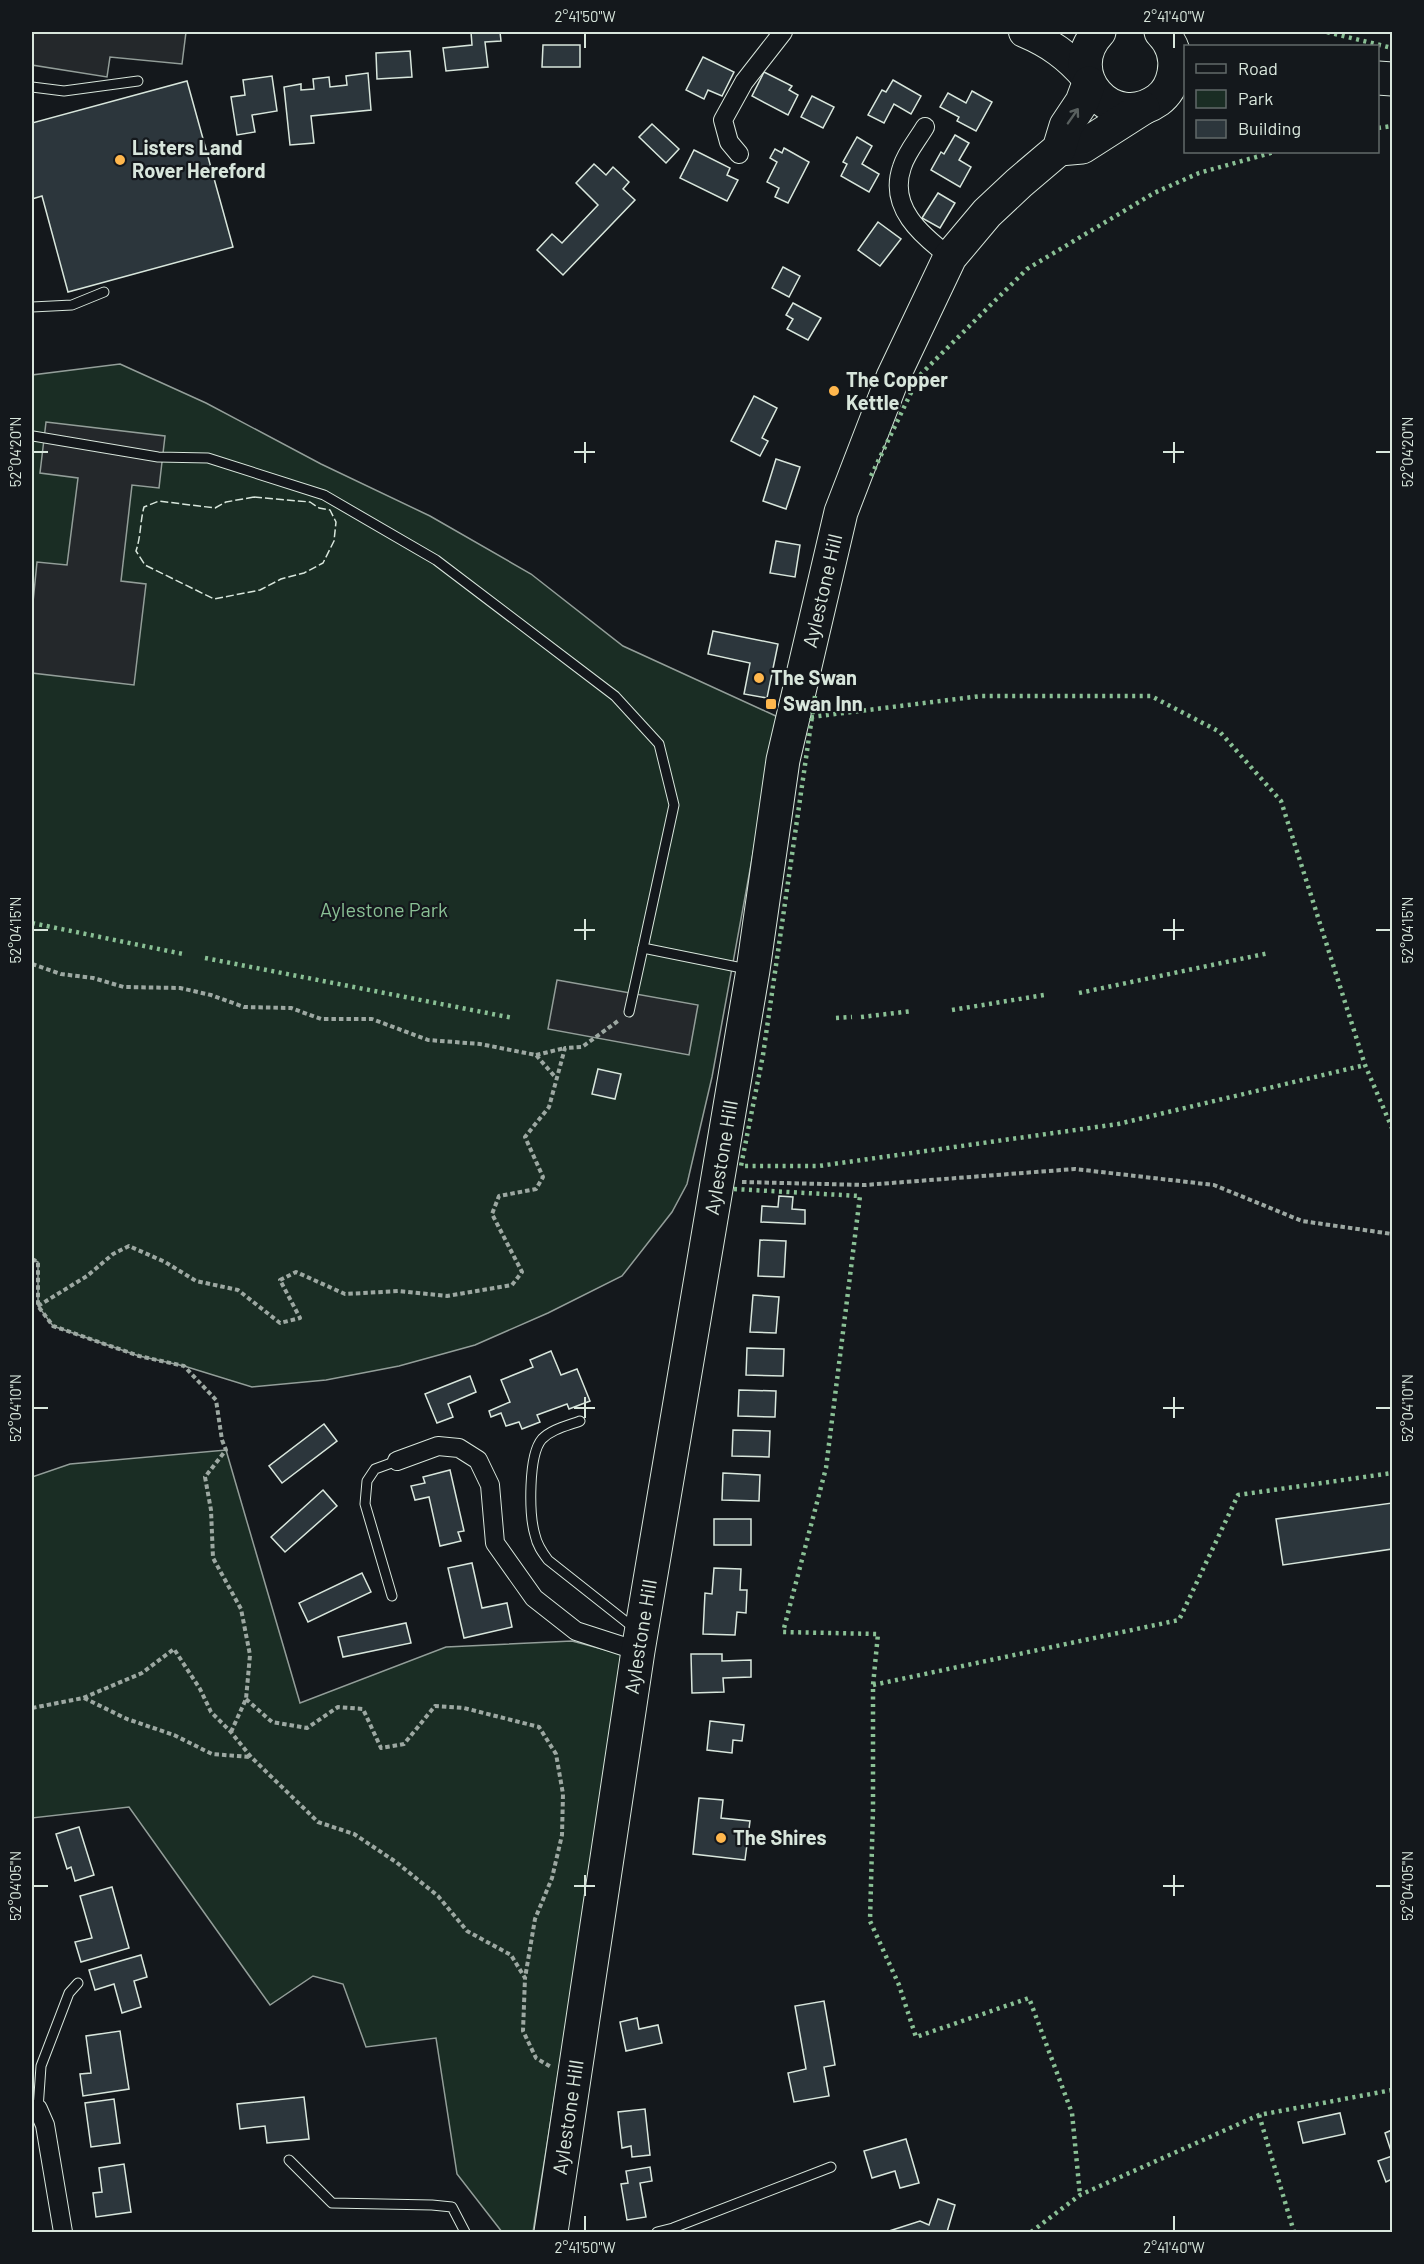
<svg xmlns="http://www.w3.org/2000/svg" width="1424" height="2264" viewBox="0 0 1424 2264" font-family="Barlow,sans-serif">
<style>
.green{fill:#1a2d24;stroke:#939e99;stroke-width:1.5}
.parking{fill:#24282b;stroke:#939e99;stroke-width:1.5}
.building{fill:#2c363c;stroke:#d8e6dc;stroke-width:1.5}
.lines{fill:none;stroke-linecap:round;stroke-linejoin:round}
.lane-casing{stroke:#d8e6dc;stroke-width:11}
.street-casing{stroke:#d8e6dc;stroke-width:20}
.primary-casing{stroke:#d8e6dc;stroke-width:32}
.highway-casing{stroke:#d8e6dc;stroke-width:35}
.path{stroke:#9da8a2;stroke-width:4;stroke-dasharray:4.5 3;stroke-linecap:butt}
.lane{stroke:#14181c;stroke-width:9}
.street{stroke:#14181c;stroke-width:18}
.primary{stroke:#14181c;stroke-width:30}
.highway{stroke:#14181c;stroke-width:33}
.hedge{stroke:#8ac095;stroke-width:4.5;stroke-dasharray:3 4.5;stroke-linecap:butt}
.fence{stroke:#d8e6dc;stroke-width:1.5;stroke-dasharray:8 3;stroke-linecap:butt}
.oneway{stroke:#59605f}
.ticks{fill:none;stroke:#d8e6dc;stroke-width:2}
.poi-dot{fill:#ffb74d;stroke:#14181c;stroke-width:2}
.labels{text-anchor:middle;stroke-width:4.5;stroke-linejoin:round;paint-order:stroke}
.poi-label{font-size:20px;font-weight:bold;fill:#d8e6dc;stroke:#14181c;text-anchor:start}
.street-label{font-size:20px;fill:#d8e6dc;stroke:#14181c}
.park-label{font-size:20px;fill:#8ac095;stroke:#14181c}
.neatline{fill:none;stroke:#d8e6dc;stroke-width:2}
.ticks-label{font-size:15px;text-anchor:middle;fill:#d8e6dc}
</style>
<rect width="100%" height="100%" fill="#14181c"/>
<g class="green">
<polygon points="120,364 206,403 321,464 430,516 531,574 623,646 778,717 712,1077 687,1184 672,1212 622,1276 548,1313 475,1345 399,1366 326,1380 252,1387 184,1366 139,1356 53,1326 38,1306 38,1262 32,1259 32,375"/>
<polygon points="226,1450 300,1703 446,1647 572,1641 625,1655 533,2232 502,2232 457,2174 436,2038 366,2047 343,1984 313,1976 270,2005 129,1807 32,1818 32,1477 70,1464"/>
</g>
<g class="parking">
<polygon points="32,32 186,32 182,64 110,57 107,77 32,65"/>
<polygon points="46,422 165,436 159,488 132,485 121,581 146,584 134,685 32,673 32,612 37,562 67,565 78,478 40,473"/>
<polygon points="557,980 698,1005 689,1055 548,1029"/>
</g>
<g class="building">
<polygon points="471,32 500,32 501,41 485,42 488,67 446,71 443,48 472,45"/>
<polygon points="543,45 580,45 580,67 542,67"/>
<polygon points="410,51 412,77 377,79 376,53"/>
<polygon points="703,57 734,72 722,96 708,90 704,99 686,90"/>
<polygon points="764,72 792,86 789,90 798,95 788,115 752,96"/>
<polygon points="368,73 371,110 311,116 314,143 290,145 284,87 301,84 301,90 314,89 313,79 329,77 330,87 347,85 346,76"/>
<polygon points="272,76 277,111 252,115 255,132 237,135 231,97 245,95 243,80"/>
<polygon points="893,80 921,96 911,114 894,104 884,123 868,115 882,90 886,92"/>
<polygon points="187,81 233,247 68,292 42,196 32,199 32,123"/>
<polygon points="972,91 992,102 976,131 957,121 959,117 940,107 948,93 966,103"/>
<polygon points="812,96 834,107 823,128 801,117"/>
<polygon points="652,124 679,149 666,163 639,137"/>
<polygon points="955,135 969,143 959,160 971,167 960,187 931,170 941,152 944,154"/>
<polygon points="857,137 872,146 862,164 879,174 869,192 841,176 847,164 843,162"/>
<polygon points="784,148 809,162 788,203 775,197 779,188 767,182 777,162 770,158 775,149 782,153"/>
<polygon points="694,150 730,168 727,175 738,180 727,201 680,178"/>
<polygon points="594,164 606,175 613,167 629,182 623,189 635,200 563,275 537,250 552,234 562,243 598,205 576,183"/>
<polygon points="938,193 955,203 940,228 922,218"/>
<polygon points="878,222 901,239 880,266 858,250"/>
<polygon points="783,267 800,276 789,297 772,288"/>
<polygon points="793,303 821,318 808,340 787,329 793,319 786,315"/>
<polygon points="754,396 777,408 762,438 768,441 760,456 731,441"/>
<polygon points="776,459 800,467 786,509 763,501"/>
<polygon points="776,541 800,545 795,577 770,573"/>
<polygon points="713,631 778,644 767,698 744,694 750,663 708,654"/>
<polygon points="598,1069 621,1074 615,1099 592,1094"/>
<polygon points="779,1196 793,1197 792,1209 805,1210 805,1224 761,1222 762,1206 778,1207"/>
<polygon points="760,1240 786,1241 784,1277 758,1276"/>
<polygon points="753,1295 779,1297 776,1333 750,1332"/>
<polygon points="747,1348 784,1349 783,1376 746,1375"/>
<polygon points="551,1351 561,1375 577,1369 590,1401 569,1409 567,1404 537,1415 540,1422 522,1429 519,1422 506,1426 501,1413 491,1417 489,1411 510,1402 501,1380 533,1367 530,1360"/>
<polygon points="470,1376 476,1392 448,1404 453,1417 437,1423 425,1394"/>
<polygon points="739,1390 776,1391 775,1417 738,1416"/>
<polygon points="324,1424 337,1441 282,1483 269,1466"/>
<polygon points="733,1430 770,1431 769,1457 732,1456"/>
<polygon points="450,1470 464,1531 458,1532 461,1541 440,1546 429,1497 415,1500 411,1486 425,1483 423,1477"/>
<polygon points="723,1473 760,1475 759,1501 722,1500"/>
<polygon points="323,1490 337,1506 285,1552 271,1537"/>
<polygon points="1392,1503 1392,1549 1283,1565 1276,1519"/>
<rect x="714" y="1519" width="37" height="26"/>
<polygon points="472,1563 482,1608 507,1603 512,1627 464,1638 448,1568"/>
<polygon points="714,1568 741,1569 740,1590 747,1590 746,1613 737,1612 735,1635 703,1634 705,1593 712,1594"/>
<polygon points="362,1573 371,1592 308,1622 299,1603"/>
<polygon points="406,1623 411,1643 343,1657 338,1637"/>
<polygon points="691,1654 722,1654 722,1661 751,1660 751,1677 723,1678 724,1692 692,1693"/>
<polygon points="710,1721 744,1725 742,1741 733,1740 732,1753 707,1750"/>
<polygon points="699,1798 723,1800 721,1818 750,1821 745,1860 693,1854"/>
<polygon points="79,1827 94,1875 75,1881 71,1867 67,1869 56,1834"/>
<polygon points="112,1887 129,1948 81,1962 75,1942 92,1938 80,1896"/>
<polygon points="141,1955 147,1977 134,1981 141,2007 122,2013 114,1984 95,1990 89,1970"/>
<polygon points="824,2001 835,2065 824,2067 829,2096 794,2102 788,2073 806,2069 795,2006"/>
<polygon points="637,2018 639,2029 658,2025 662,2043 626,2051 620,2022"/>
<polygon points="120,2031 129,2089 83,2096 80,2074 91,2073 86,2036"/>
<polygon points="304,2097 309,2139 267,2143 265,2126 240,2129 237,2104"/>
<polygon points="114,2099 120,2143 91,2147 85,2103"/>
<polygon points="645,2109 650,2155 632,2157 631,2146 622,2148 618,2112"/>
<polygon points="1340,2113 1345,2134 1303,2143 1298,2122"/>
<polygon points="1392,2130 1392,2154 1385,2133"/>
<polygon points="906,2139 919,2183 900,2188 895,2171 872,2178 864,2151"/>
<polygon points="1392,2156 1392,2179 1386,2182 1378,2161"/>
<polygon points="124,2164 131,2212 96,2217 93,2193 102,2192 99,2168"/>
<polygon points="650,2167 652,2181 640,2183 646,2217 627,2220 621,2184 628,2183 626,2171"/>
<polygon points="938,2199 955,2205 947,2232 886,2232 920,2221 929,2225"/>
</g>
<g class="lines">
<defs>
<g id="lane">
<polyline points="32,87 64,91 138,81"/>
<polyline points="32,307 72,305 104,292"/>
<polyline points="33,436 158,457 208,458 324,495 436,560 615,696 659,744 674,805 643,948 747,969"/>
<polyline points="629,1012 643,948"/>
<path d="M580 1421C567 1426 552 1429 542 1439 528 1455 529 1515 535 1535 537 1545 542 1552 548 1560L634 1628"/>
<polyline points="392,1596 365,1504 367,1481 375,1469 397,1461"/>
<polyline points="38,2109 41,2066 69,1993 78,1983"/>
<polyline points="289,2160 332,2203 432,2205 452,2207 465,2232"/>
<polyline points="657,2232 673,2228 831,2167"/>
</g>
<g id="street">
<path d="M925 127C918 139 906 153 902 167 888 207 921 235 950 257"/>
<polyline points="739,154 729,142 723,120 744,82 783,32"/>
<polyline points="397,1461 438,1446 459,1448 478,1460 490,1485 495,1543 534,1598 576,1631 638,1651"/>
<polyline points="32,2109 38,2109 45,2125 63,2232"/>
</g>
<path id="primary" d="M1024 32C1050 43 1068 56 1086 77"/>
<g id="highway">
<path d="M1099 32C1060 73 1112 133 1158 100 1166 94 1172 84 1174 73 1177 57 1172 43 1161 32"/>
<polyline points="1378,78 1392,79"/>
<polyline points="1059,149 1082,147 1143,108"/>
<path id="s1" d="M551 2232 638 1651 753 970 783 760 841 512 893 377 950 257 987 213 1019 183 1059 149 1066 126 1082 102 1089 83"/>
</g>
</defs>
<use href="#lane" class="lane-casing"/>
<use href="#street" class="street-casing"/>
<use href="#primary" class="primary-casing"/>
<use href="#highway" class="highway-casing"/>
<g class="path">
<polyline points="32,964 61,974 93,978 124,987 180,988 211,995 244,1007 291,1008 321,1019 372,1019 428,1040 480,1044 536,1055 556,1078"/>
<polyline points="536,1055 565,1048"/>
<polyline points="742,1182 865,1185 1075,1169 1214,1185 1302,1221 1392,1234"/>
<polyline points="32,1259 38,1262 38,1306 53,1326 139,1356 184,1366 216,1400 222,1440 226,1450 205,1477 211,1510 213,1558 241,1609 250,1655 246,1699 231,1732"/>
<polyline points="38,1306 87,1276 113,1254 129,1246 165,1262 196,1281 238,1290 280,1323 300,1318 280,1280 296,1272 345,1294 399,1291 447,1296 512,1285 522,1272 492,1214 499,1196 536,1189 543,1177 525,1137 549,1107 565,1048 582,1047 618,1021"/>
<polyline points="84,1698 127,1719 174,1735 212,1754 250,1757"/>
<polyline points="246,1699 272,1722 307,1728 338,1707 363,1709 381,1748 404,1744 435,1706 464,1708 539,1727 556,1754 563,1794 562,1835 552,1878 535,1919 525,1978"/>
<polyline points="32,1708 83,1698 142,1673 174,1649 200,1689 211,1712 231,1732 251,1757 318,1822 354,1834 396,1862 438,1896 467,1931 511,1955 525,1978 523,2031 536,2058 551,2067"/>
</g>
<use href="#lane" class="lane"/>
<use href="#street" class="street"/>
<use href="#primary" class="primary"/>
<use href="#highway" class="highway"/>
<g class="hedge">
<polyline points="1327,32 1392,48"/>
<polyline points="1378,128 1392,126"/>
<polyline points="871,476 919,376 1027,269 1154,193 1199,173 1274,152"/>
<polyline points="815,696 763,1055 741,1166 819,1166 1118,1124 1365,1065"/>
<polyline points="811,717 981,696 1151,696 1220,732 1281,801 1365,1065 1392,1128"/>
<polyline points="32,923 183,954"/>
<polyline points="205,958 513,1018"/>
<polyline points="1079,993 1269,953"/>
<polyline points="952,1010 1044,995"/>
<polyline points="861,1017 913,1011"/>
<polyline points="836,1018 852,1017"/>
<polyline points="734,1189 860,1196 826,1468 783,1632 878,1634 873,1685 873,1809 870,1921 899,1985 916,2037 1029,1998 1072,2113 1080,2195"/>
<polyline points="873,1685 1179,1620 1238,1495 1392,1473"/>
<polyline points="1259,2115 1294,2232"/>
<polyline points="1031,2232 1080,2195 1259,2115 1392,2090"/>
</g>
<path class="fence" d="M254 497 310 502 319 508 330 510 336 522 334 541 323 563 304 573 281 579 260 590 214 599 145 565 136 551C141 536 140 522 144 507L159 501 215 508 226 502Z"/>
</g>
<defs><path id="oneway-shaft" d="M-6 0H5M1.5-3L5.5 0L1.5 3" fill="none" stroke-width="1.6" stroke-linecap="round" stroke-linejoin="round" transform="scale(1.5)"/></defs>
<use class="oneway" href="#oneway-shaft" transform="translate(1073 116) rotate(-55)"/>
<path class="ticks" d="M585 33V48M1174 33V48M585 442V463M1174 442V463M33 452H48M574 452H595M1163 452H1184M1376 452H1391M585 919V940M1174 919V940M33 930H48M574 930H595M1163 930H1184M1376 930H1391M585 1397V1418M1174 1397V1418M33 1408H48M574 1408H595M1163 1408H1184M1376 1408H1391M585 1875V1896M1174 1875V1896M33 1886H48M574 1886H595M1163 1886H1184M1376 1886H1391M585 2216V2231M1174 2216V2231"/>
<g class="poi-dot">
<circle cx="120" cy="160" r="6"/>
<circle cx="834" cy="391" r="6"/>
<circle cx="759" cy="678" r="6"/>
<rect x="765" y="698" width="12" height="12" rx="3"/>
<circle cx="721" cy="1838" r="6"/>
</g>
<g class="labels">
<g class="poi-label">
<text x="132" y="155">Listers Land<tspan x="132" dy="23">Rover Hereford</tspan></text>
<text x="846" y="387">The Copper<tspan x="846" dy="23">Kettle</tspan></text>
<text x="771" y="685">The Swan</text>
<text x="783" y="711">Swan Inn</text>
<text x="733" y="1845">The Shires</text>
</g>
<g class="street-label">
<text dy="7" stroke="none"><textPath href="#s1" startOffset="1664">Aylestone Hill</textPath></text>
<text dy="7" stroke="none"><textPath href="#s1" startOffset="1088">Aylestone Hill</textPath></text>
<text dy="7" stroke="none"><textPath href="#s1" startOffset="602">Aylestone Hill</textPath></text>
<text dy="7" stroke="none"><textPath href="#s1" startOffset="116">Aylestone Hill</textPath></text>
</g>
<g class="park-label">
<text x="384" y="917">Aylestone Park</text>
</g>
</g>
<rect width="1424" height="2264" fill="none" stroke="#14181c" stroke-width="66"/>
<rect x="1184" y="45" width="195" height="108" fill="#14181c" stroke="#626a69" stroke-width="1.5"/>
<rect x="1196" y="64" width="30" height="9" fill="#14181c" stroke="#626a69" stroke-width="1.5"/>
<text x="1238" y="75" font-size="18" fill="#d8e6dc">Road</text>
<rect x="1196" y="90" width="30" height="18" fill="#1a2d24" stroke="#626a69" stroke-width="1.5"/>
<text x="1238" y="105" font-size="18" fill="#d8e6dc">Park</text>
<rect x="1196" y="120" width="30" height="18" fill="#2c363c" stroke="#626a69" stroke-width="1.5"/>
<text x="1238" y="135" font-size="18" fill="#d8e6dc">Building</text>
<rect x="33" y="33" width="1358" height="2198" class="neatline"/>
<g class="ticks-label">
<text x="585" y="22">2°41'50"W</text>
<text x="1174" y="22">2°41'40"W</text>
<text transform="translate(16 452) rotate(-90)" y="5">52°04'20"N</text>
<text transform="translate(1408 452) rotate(-90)" y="5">52°04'20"N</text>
<text transform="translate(16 930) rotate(-90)" y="5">52°04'15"N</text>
<text transform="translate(1408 930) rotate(-90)" y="5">52°04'15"N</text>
<text transform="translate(16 1408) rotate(-90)" y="5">52°04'10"N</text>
<text transform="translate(1408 1408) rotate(-90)" y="5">52°04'10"N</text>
<text transform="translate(16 1886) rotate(-90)" y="5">52°04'05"N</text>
<text transform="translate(1408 1886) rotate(-90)" y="5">52°04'05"N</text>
<text x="585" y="2253">2°41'50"W</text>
<text x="1174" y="2253">2°41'40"W</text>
</g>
</svg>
